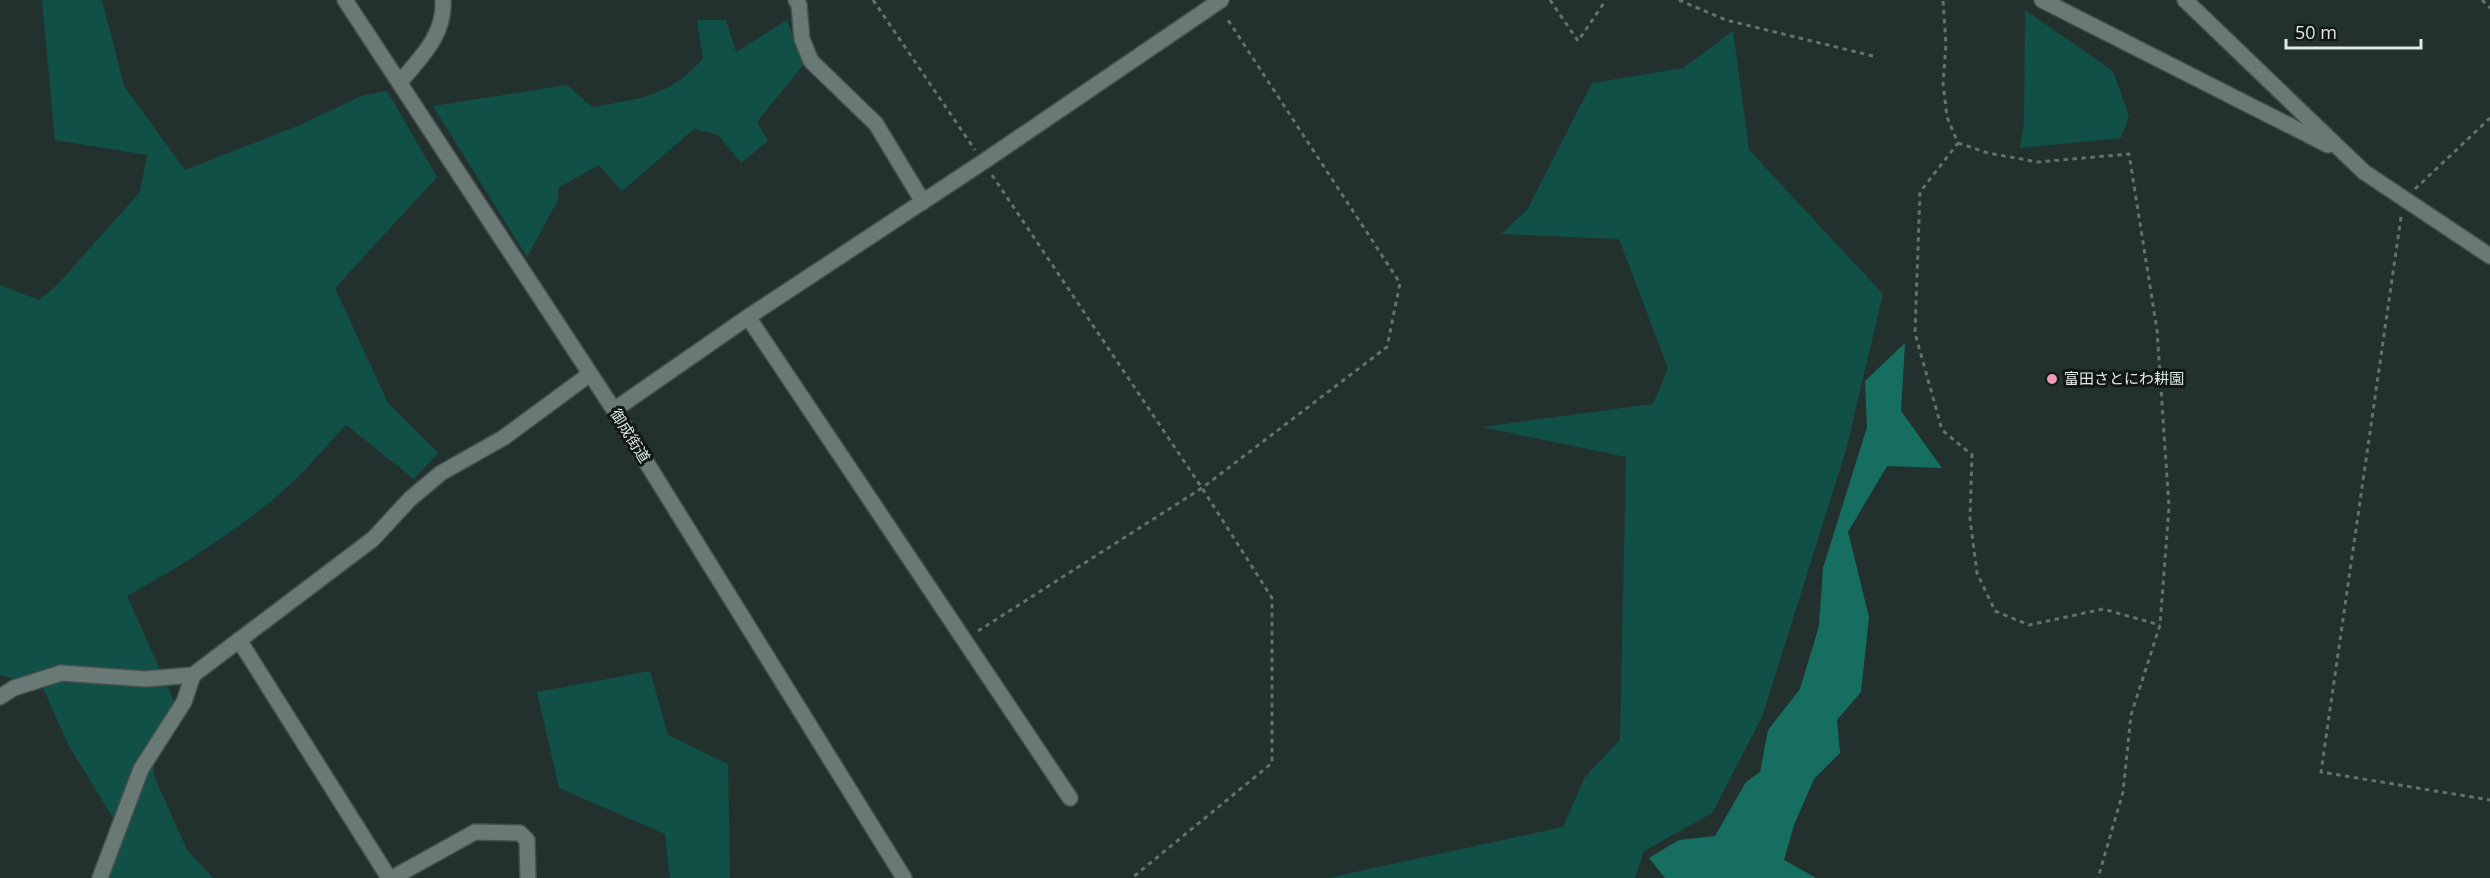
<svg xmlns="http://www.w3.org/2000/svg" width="2490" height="878" viewBox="0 0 2490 878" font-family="'Open Sans','Noto Sans JP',sans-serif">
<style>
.green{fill:#115047}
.water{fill:#166e61}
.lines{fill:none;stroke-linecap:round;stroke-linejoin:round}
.minor-casing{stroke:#434f4c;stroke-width:18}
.path{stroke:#65716e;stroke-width:3;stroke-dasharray:4.5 4.5;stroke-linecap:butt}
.minor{stroke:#697975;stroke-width:15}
.poi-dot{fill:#f19ab3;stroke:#111716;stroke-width:2}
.labels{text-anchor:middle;stroke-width:6;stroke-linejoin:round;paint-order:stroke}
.poi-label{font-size:15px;fill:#e1e9e7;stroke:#111716;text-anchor:start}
.street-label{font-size:15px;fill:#e1e9e7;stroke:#111716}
</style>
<rect width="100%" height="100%" fill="#23312e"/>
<g class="green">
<path d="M42 0H102L124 86 185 170 300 125 361 96 387 91 437 177 335 288 388 403 438 453 414 479 346 425C326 446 307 469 286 488 238 531 183 565 127 596L174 701 152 738 154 776 187 850 213 878H108L124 836 69 746 42 686 0 675V285L39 300 57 285 140 192 147 155 55 140Z"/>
<polygon points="2025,10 2113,71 2129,116 2121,138 2020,148 2024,123"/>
<path d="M697 20H726L736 52 787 20 803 65 757 122 768 141 741 163 718 135 694 129 622 191 599 165 558 188V200L527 257 433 106 567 85 592 107C642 98 666 98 703 59Z"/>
<polygon points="1733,31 1749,150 1883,294 1846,450 1762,717 1712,813 1644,851 1635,878 1328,878 1563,827 1585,777 1620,740 1626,457 1482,427 1653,404 1668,368 1619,239 1501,234 1527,210 1592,83 1683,68"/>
<polygon points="650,671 668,735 728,764 730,878 670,878 665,834 559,788 537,692"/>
</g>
<polygon class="water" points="1905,343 1901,411 1942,468 1887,466 1848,532 1869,617 1861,692 1837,720 1840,753 1814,779 1794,825 1784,860 1816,878 1665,878 1649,858 1679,840 1715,836 1746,782 1760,772 1768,730 1800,689 1819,626 1823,568 1867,427 1865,381"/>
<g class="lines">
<defs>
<g id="minor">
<polyline points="345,0 614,410 904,878"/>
<polyline points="796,0 799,5 802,39 811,61 876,124 923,202"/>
<polyline points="2042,0 2328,145"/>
<polyline points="2185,0 2364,172 2490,256"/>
<path d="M400 82C421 57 445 35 443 0"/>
<polyline points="748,317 1070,798"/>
<polyline points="614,410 748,317 983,162 1221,0"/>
<polyline points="239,640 389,878"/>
<polyline points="0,697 14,688 61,673 146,679 193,675 373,539 410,499 441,473 503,438 590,374"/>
<polyline points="100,878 141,769 184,702 193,675"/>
<polyline points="392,878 475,832 520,833 527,840 528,878"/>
</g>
</defs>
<use href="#minor" class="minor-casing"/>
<g class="path">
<polyline points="873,0 975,150"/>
<polyline points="1550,0 1578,41 1606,0"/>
<polyline points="1679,0 1726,20 1877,57"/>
<polyline points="2482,0 2490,8"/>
<polyline points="1943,1 1946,44 1943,84 1947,117 1958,143 1920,192 1915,333 1942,430 1972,455 1970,519 1977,573 1995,611 2029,625 2103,609 2160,625"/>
<polyline points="1958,143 1988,153 2038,162 2129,154 2157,330 2169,507 2160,625 2131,715 2123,792 2098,878"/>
<polyline points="992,175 1202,488 1272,598 1272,763 1132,878"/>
<polyline points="2415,189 2490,118"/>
<polyline points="2401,217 2321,772 2490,800"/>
<polyline points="978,631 1202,488 1387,347 1400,283 1226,17"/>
</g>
<use href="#minor" class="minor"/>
</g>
<circle class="poi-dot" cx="2052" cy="379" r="6"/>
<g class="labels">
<g class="poi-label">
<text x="2064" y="384">富田さとにわ耕園</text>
</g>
<g class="street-label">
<text transform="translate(630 436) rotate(58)" y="5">御成街道</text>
</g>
</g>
<path d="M2286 39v9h135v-9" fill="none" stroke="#e1e9e7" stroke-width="3"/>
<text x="2295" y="39" font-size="18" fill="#e1e9e7" stroke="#111716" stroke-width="4.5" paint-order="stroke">50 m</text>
</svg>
